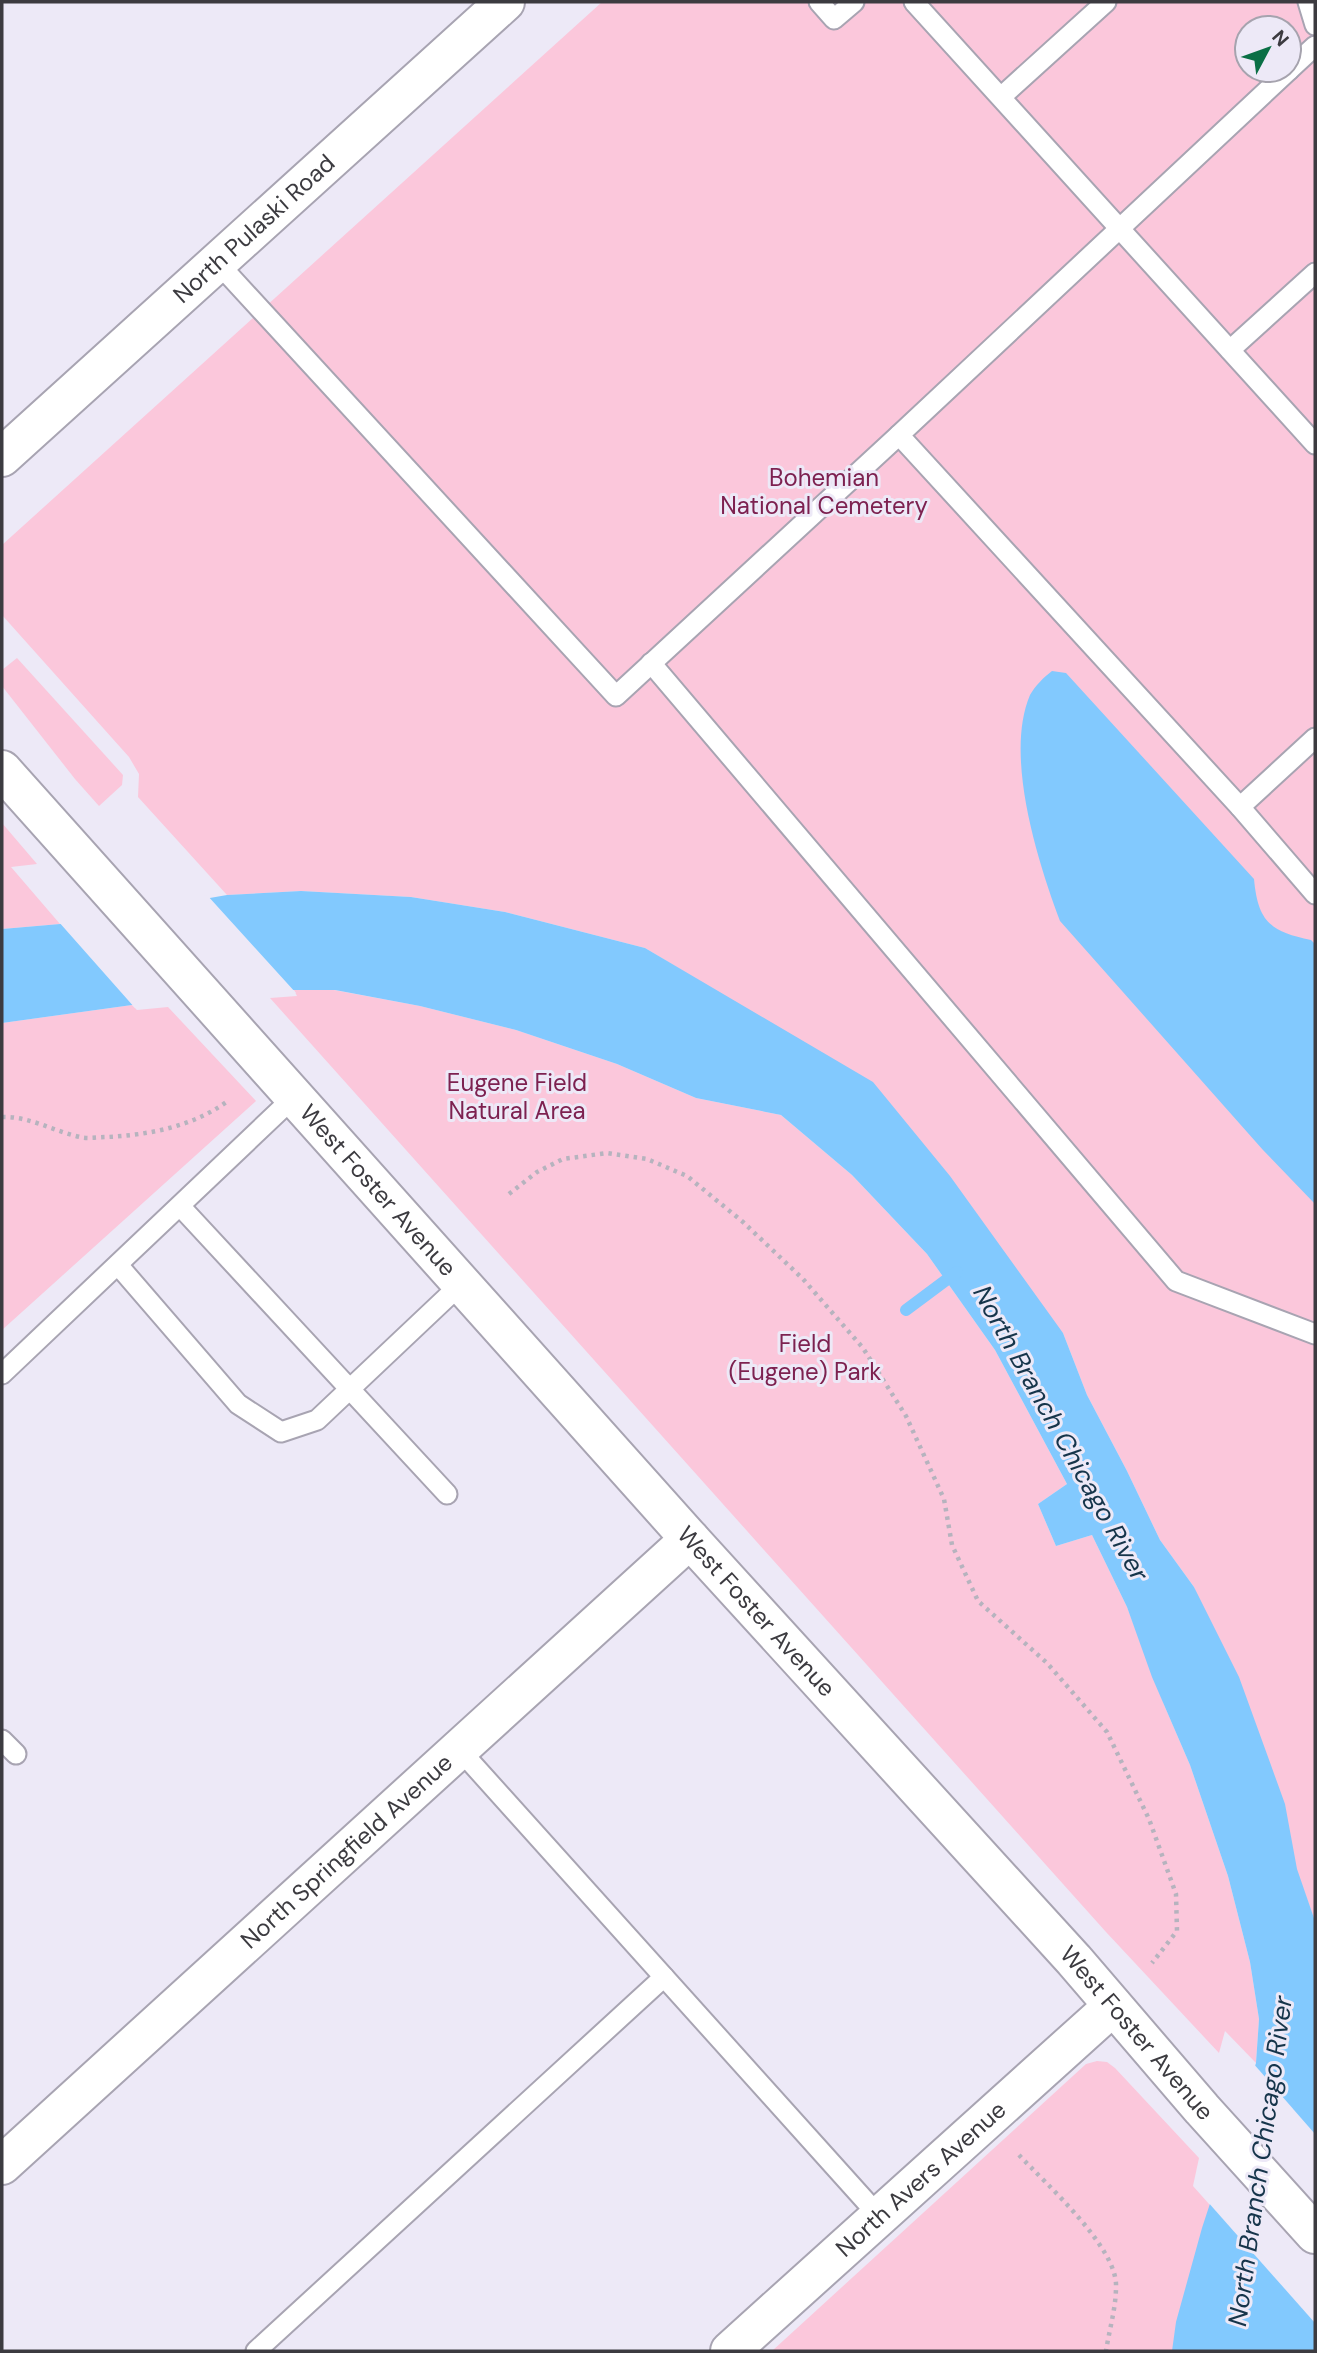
<svg xmlns="http://www.w3.org/2000/svg" width="1317" height="2353" viewBox="0 0 1317 2353" font-family="'DM Sans',sans-serif">
<style>
.green{fill:#fbc7db;fill-rule:evenodd}
.water{fill:#82c9fe}
.pier{fill:#ede9f7}
.lines{fill:none;stroke-linecap:round;stroke-linejoin:round}
.stream{stroke:#82c9fe;stroke-width:12}
.lane-casing{stroke:#a8a4b2;stroke-width:23}
.street-casing{stroke:#a8a4b2;stroke-width:42}
.secondary-casing{stroke:#a8a4b2;stroke-width:42}
.path{stroke:#b6b3be;stroke-width:4.5;stroke-dasharray:3.5 5;stroke-linecap:butt}
.lane{stroke:#fff;stroke-width:19}
.street{stroke:#fff;stroke-width:38}
.secondary{stroke:#fff;stroke-width:38}
.labels{text-anchor:middle;stroke-width:6;stroke-linejoin:round;paint-order:stroke}
.street-label{font-size:24px;fill:#3c3b40;stroke:#ede9f7}
.park-label{font-size:24px;fill:#7d2150;stroke:#ede9f7}
.water-label{font-size:26px;font-style:italic;fill:#16354b;stroke:#ede9f7}
</style>
<rect width="100%" height="100%" fill="#ede9f7"/>
<g class="green">
<path d="M602 2H1315V1921L1194 1587 1160 1540 1127 1471 1087 1395 1063 1333 728 998 645 948 505 912 411 897 301 891 227 895 138 797 139 774 129 757 2 615V545ZM1247 28H1289V70H1247Z"/>
<polygon points="17,658 123,775 122,785 99,806 75,779 2,686 2,670"/>
<polygon points="2,823 37,864 11,867 60,924 2,929"/>
<polygon points="294,990 334,990 420,1006 516,1030 617,1064 696,1098 781,1115 852,1175 927,1254 995,1350 1067,1484 1038,1504 1056,1546 1092,1535 1127,1607 1165,1707 1190,1765 1228,1876 1250,1962 1259,2019 1256,2063 1225,2031 1219,2053 1106,1932 270,998 297,996"/>
<polygon points="132,1005 137,1010 168,1007 256,1101 2,1330 2,1023"/>
<polygon points="1097,2061 1107,2062 1115,2068 1199,2158 1193,2186 1315,2323 1315,2351 772,2351 1086,2064"/>
</g>
<g class="water">
<path d="M1052 671 1066 673 1254 879C1258 921 1270 932 1311 940L1315 944V1204L1263 1150 1060 921C1038 862 1004 756 1030 695 1035 686 1044 677 1052 671Z"/>
<polygon points="301,891 411,897 505,912 645,948 873,1082 950,1176 1063,1333 1087,1395 1127,1471 1160,1540 1194,1587 1239,1677 1285,1804 1297,1869 1315,1921 1315,2351 1172,2351 1176,2322 1202,2228 1256,2063 1259,2019 1250,1962 1228,1876 1190,1765 1152,1677 1127,1607 1092,1535 1056,1546 1038,1504 1067,1484 995,1350 927,1254 852,1175 781,1115 696,1098 617,1064 516,1030 420,1006 335,990 211,990 132,1005 2,1023 2,929 60,924 227,895"/>
</g>
<g class="pier">
<polygon points="207,895 296,993 212,994 135,1008 58,921"/>
<polygon points="1252,2062 1315,2134 1315,2323 1207,2201"/>
</g>
<g class="lines">
<polyline class="stream" points="906,1310 957,1272"/>
<defs>
<g id="lane">
<polyline points="819,2 834,19 854,2"/>
<polyline points="914,2 1315,444"/>
<polyline points="1308,2 1315,25"/>
<polyline points="1289,70 899,435 1240,807 1315,894"/>
<polyline points="1289,70 1315,46"/>
<polyline points="1001,97 1106,2"/>
<polyline points="217,262 616,696 899,435"/>
<polyline points="1230,350 1315,273"/>
<polyline points="651,663 1176,1281 1315,1334"/>
<polyline points="1240,807 1315,738"/>
<polyline points="180,1206 447,1494"/>
<polyline points="118,1265 238,1404 281,1432 317,1420 461,1284"/>
<polyline points="2,1374 294,1097"/>
<polyline points="2,1740 16,1754"/>
<polyline points="459,1749 879,2216"/>
<polyline points="256,2351 664,1977"/>
</g>
<g id="street">
<path id="s1" d="M2 2165 690 1539"/>
<path id="s2" d="M730 2351 1113 2006"/>
</g>
<g id="secondary">
<path id="s3" d="M2 457 505 2"/>
<path id="s4" d="M2 770 690 1539 1074 1960 1202 2109 1315 2234"/>
</g>
</defs>
<use href="#lane" class="lane-casing"/>
<use href="#street" class="street-casing"/>
<use href="#secondary" class="secondary-casing"/>
<g class="path">
<path d="M2 1117C29 1116 53 1131 80 1137 88 1139 98 1137 107 1137 149 1135 195 1126 229 1100"/>
<polyline points="509,1194 537,1172 563,1159 607,1153 647,1159 687,1176 743,1222 803,1279 863,1348 906,1416 944,1499 952,1545 978,1601 1047,1663 1107,1732 1149,1819 1176,1894 1177,1931 1152,1963"/>
<path d="M1019 2155C1046 2184 1118 2248 1116 2287 1116 2308 1109 2331 1106 2351"/>
</g>
<use href="#lane" class="lane"/>
<use href="#street" class="street"/>
<use href="#secondary" class="secondary"/>
</g>
<g class="labels">
<g class="street-label">
<text dy="8" stroke="none"><textPath href="#s3" startOffset="340">North Pulaski Road</textPath></text>
<text dy="8" stroke="none"><textPath href="#s4" startOffset="564">West Foster Avenue</textPath></text>
<text dy="8" stroke="none"><textPath href="#s4" startOffset="1130">West Foster Avenue</textPath></text>
<text dy="8" stroke="none"><textPath href="#s1" startOffset="466">North Springfield Avenue</textPath></text>
<text dy="8" stroke="none"><textPath href="#s4" startOffset="1698">West Foster Avenue</textPath></text>
<text dy="8" stroke="none"><textPath href="#s2" startOffset="257">North Avers Avenue</textPath></text>
</g>
<g class="park-label">
<text x="824" y="486">Bohemian<tspan x="824" dy="28">National Cemetery</tspan></text>
<text x="517" y="1091">Eugene Field<tspan x="517" dy="28">Natural Area</tspan></text>
<text x="805" y="1352">Field<tspan x="805" dy="28">(Eugene) Park</tspan></text>
</g>
<g class="water-label">
<text transform="translate(1061 1433) rotate(61)" y="9">North Branch Chicago River</text>
<text transform="translate(1260 2161) rotate(-82)" y="9">North Branch Chicago River</text>
</g>
</g>
<rect width="1317" height="2353" fill="none" stroke="#3c3b40" stroke-width="7"/>
<g transform="translate(1268 49) rotate(49)"><circle r="33" fill="#ede9f7" stroke="#a6a3ae" stroke-width="2"/>
<path d="M0-5L12 26L0 18L-12 26Z" fill="#0a6f45"/>
<text y="-10" font-size="19" font-weight="bold" text-anchor="middle" fill="#3c3b40">N</text>
</g>
</svg>
